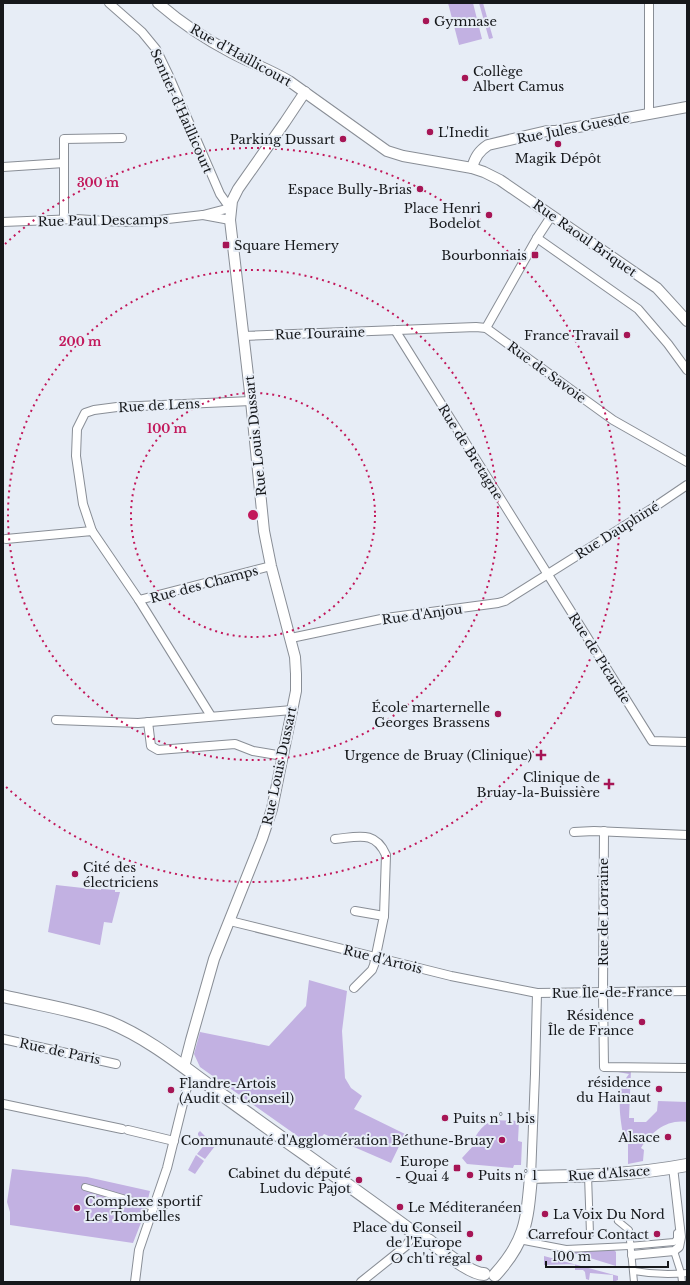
<svg xmlns="http://www.w3.org/2000/svg" width="690" height="1285" viewBox="0 0 690 1285" font-family="'Libre Baskerville',serif">
<style>
.green{fill:#c2b1e2}
.lines{fill:none;stroke-linecap:round;stroke-linejoin:round}
.pedestrian-casing{stroke:#898e96;stroke-width:8}
.minor-casing{stroke:#898e96;stroke-width:10}
.tertiary-casing{stroke:#898e96;stroke-width:12}
.secondary-casing{stroke:#898e96;stroke-width:14}
.pedestrian{stroke:#fff;stroke-width:6}
.minor{stroke:#fff;stroke-width:8}
.tertiary{stroke:#fff;stroke-width:10}
.secondary{stroke:#fff;stroke-width:12}
.ring{fill:none;stroke:#c2185b;stroke-width:2;stroke-dasharray:2 4}
.poi-dot{fill:#a61555;stroke:#e7edf6;stroke-width:1.5}
.labels{text-anchor:middle;stroke-width:4;stroke-linejoin:round;paint-order:stroke}
.poi-label{font-size:13px;fill:#16181b;stroke:#e7edf6;text-anchor:end}
.street-label{font-size:13px;fill:#16181b;stroke:#e7edf6}
.centre{fill:#c2185b;stroke:#e7edf6;stroke-width:2}
.ring-label{font-size:12px;text-anchor:middle;font-weight:bold;fill:#c2185b;stroke:#e7edf6;stroke-width:4;stroke-linejoin:round;paint-order:stroke}
</style>
<rect width="100%" height="100%" fill="#e7edf6"/>
<g class="green">
<polygon points="448,3 473,3 482,39 459,45"/>
<polygon points="479,3 483,3 493,38 489,39"/>
<polygon points="56,885 101,890 101,889 115,890 115,892 120,892 112,923 104,922 100,945 48,932"/>
<polygon points="309,980 347,991 342,1031 345,1078 351,1088 362,1096 354,1109 405,1134 391,1163 324,1134 313,1147 200,1067 194,1054 200,1032 269,1046 306,1006"/>
<path d="M607 1070H631L629 1118H634V1122H646L657 1111 658 1101 687 1102V1122C667 1119 651 1132 641 1148L644 1150 643 1161 628 1164V1144L624 1141C621 1120 614 1092 629 1074Z"/>
<path d="M494 1120 519 1121 518 1141 522 1142 521 1165H514L513 1168 467 1164 462 1158 473 1146C473 1136 484 1123 494 1120Z"/>
<polygon points="200,1131 215,1146 205,1159 197,1154 205,1144 198,1135 198,1133"/>
<polygon points="196,1155 204,1161 195,1174 188,1170"/>
<polygon points="12,1169 87,1177 150,1191 144,1215 133,1243 10,1225 10,1212 7,1202"/>
<polygon points="613,1249 616,1252 616,1266 567,1251"/>
<polygon points="544,1256 618,1276 618,1280 613,1282 613,1275 590,1273 589,1280 586,1279 585,1272 583,1270 575,1270 575,1264 544,1265"/>
</g>
<g class="lines">
<defs>
<g id="pedestrian">
<polyline points="588,1175 590,1234"/>
<polyline points="85,1187 153,1207"/>
<polyline points="618,1221 629,1230 634,1282"/>
<polyline points="519,1240 566,1249 629,1246 674,1242 677,1239 677,1233"/>
<polyline points="674,1251 681,1273 682,1282"/>
<path d="M634 1271C651 1274 669 1275 687 1273"/>
</g>
<g id="minor">
<polyline points="649,3 649,114"/>
<polyline points="3,167 64,163"/>
<polyline points="203,215 230,220"/>
<polyline points="64,219 64,139 122,138"/>
<polyline points="3,222 76,219 121,222 150,221 203,215 230,208 220,194 169,76 156,49 142,32 109,3"/>
<polyline points="537,238 638,309 668,344 687,370"/>
<polyline points="486,328 537,238 552,215"/>
<polyline points="395,330 652,741 687,742"/>
<polyline points="244,336 476,327 486,328 613,420 687,462"/>
<polyline points="92,531 83,504 76,456 77,429 85,413 94,410 117,407 251,401"/>
<polyline points="6,539 92,531 139,600 271,566"/>
<polyline points="139,600 211,716"/>
<polyline points="291,638 386,618 498,603 505,601 656,506 687,485"/>
<polyline points="56,720 138,723 292,710"/>
<polyline points="148,722 151,746 158,750 235,744 253,751 283,756"/>
<polyline points="604,831 603,992 604,1067 687,1068"/>
<polyline points="574,832 594,831 687,835"/>
<path d="M335 839C358 837 375 830 386 855L384 916"/>
<polyline points="230,921 451,976 537,993 687,991"/>
<polyline points="354,988 372,970 374,965 384,916 355,911"/>
<polyline points="3,1039 116,1064"/>
<polyline points="3,1104 122,1129"/>
<polyline points="128,1130 174,1141"/>
<polyline points="531,1177 535,1074 537,993"/>
<polyline points="632,1255 674,1251 679,1247 681,1237 673,1167"/>
<polyline points="135,1282 139,1250 167,1168 191,1071"/>
<polyline points="361,1282 406,1246 414,1233"/>
</g>
<g id="tertiary">
<path d="M158 3C180 22 205 39 232 53 251 63 271 70 289 81L387 151 403 156 472 168 484 172 500 180 657 288 687 321"/>
<path d="M472 168C475 157 479 151 488 145L547 131H556L687 107"/>
<polyline points="184,1067 191,1040 214,959 262,839 272,809 296,691 296,674 295,657 271,566 264,531 251,401 230,220 232,201 238,189 285,122 305,92"/>
</g>
<g id="secondary">
<path d="M3 996C36 1004 77 1010 109 1022 153 1040 189 1072 228 1099 290 1144 353 1188 414 1233 419 1235 424 1238 428 1240 441 1249 469 1274 484 1274"/>
<path d="M495 1275C526 1241 527 1221 531 1177 583 1176 635 1175 687 1165"/>
</g>
</defs>
<use href="#pedestrian" class="pedestrian-casing"/>
<use href="#minor" class="minor-casing"/>
<use href="#tertiary" class="tertiary-casing"/>
<use href="#secondary" class="secondary-casing"/>
<use href="#pedestrian" class="pedestrian"/>
<use href="#minor" class="minor"/>
<use href="#tertiary" class="tertiary"/>
<use href="#secondary" class="secondary"/>
</g>
<g class="ring">
<circle cx="253" cy="515" r="122"/>
<circle cx="253" cy="515" r="245"/>
<path d="M5 244A367 367 0 1 1 5 786"/>
</g>
<g class="poi-dot">
<circle cx="426" cy="21" r="4"/>
<circle cx="465" cy="78" r="4"/>
<circle cx="430" cy="132" r="4"/>
<circle cx="343" cy="139" r="4"/>
<circle cx="558" cy="144" r="4"/>
<circle cx="420" cy="189" r="4"/>
<circle cx="489" cy="215" r="4"/>
<rect x="222" y="241" width="8" height="8" rx="2"/>
<rect x="531" y="251" width="8" height="8" rx="2"/>
<circle cx="627" cy="335" r="4"/>
<circle cx="498" cy="714" r="4"/>
<path d="M539 749h4v4h4v4h-4v4h-4v-4h-4v-4h4z"/>
<path d="M607 778h4v4h4v4h-4v4h-4v-4h-4v-4h4z"/>
<circle cx="75" cy="874" r="4"/>
<circle cx="642" cy="1022" r="4"/>
<circle cx="659" cy="1089" r="4"/>
<circle cx="171" cy="1090" r="4"/>
<circle cx="445" cy="1118" r="4"/>
<circle cx="668" cy="1137" r="4"/>
<circle cx="502" cy="1140" r="4"/>
<rect x="453" y="1164" width="8" height="8" rx="2"/>
<circle cx="470" cy="1175" r="4"/>
<circle cx="359" cy="1180" r="4"/>
<circle cx="400" cy="1207" r="4"/>
<circle cx="77" cy="1208" r="4"/>
<circle cx="545" cy="1214" r="4"/>
<circle cx="470" cy="1234" r="4"/>
<circle cx="657" cy="1234" r="4"/>
<circle cx="479" cy="1258" r="4"/>
</g>
<g class="labels">
<g class="poi-label">
<text x="434" y="26" text-anchor="start">Gymnase</text>
<text x="473" y="76" text-anchor="start">Collège<tspan x="473" dy="15">Albert Camus</tspan></text>
<text x="438" y="137" text-anchor="start">L'Inedit</text>
<text x="335" y="144">Parking Dussart</text>
<text x="558" y="163" text-anchor="middle">Magik Dépôt</text>
<text x="412" y="194">Espace Bully-Brias</text>
<text x="481" y="213">Place Henri<tspan x="481" dy="15">Bodelot</tspan></text>
<text x="234" y="250" text-anchor="start">Square Hemery</text>
<text x="527" y="260">Bourbonnais</text>
<text x="619" y="340">France Travail</text>
<text x="490" y="712">École marternelle<tspan x="490" dy="15">Georges Brassens</tspan></text>
<text x="532" y="760">Urgence de Bruay (Clinique)</text>
<text x="600" y="782">Clinique de<tspan x="600" dy="15">Bruay-la-Buissière</tspan></text>
<text x="83" y="872" text-anchor="start">Cité des<tspan x="83" dy="15">électriciens</tspan></text>
<text x="634" y="1020">Résidence<tspan x="634" dy="15">Île de France</tspan></text>
<text x="651" y="1087">résidence<tspan x="651" dy="15">du Hainaut</tspan></text>
<text x="179" y="1088" text-anchor="start">Flandre-Artois<tspan x="179" dy="15">(Audit et Conseil)</tspan></text>
<text x="453" y="1123" text-anchor="start">Puits n° 1 bis</text>
<text x="660" y="1142">Alsace</text>
<text x="494" y="1145">Communauté d'Agglomération Béthune-Bruay</text>
<text x="449" y="1166">Europe<tspan x="449" dy="15">- Quai 4</tspan></text>
<text x="351" y="1178">Cabinet du député<tspan x="351" dy="15">Ludovic Pajot</tspan></text>
<text x="478" y="1180" text-anchor="start">Puits n° 1</text>
<text x="85" y="1206" text-anchor="start">Complexe sportif<tspan x="85" dy="15">Les Tombelles</tspan></text>
<text x="408" y="1212" text-anchor="start">Le Méditeranéen</text>
<text x="553" y="1219" text-anchor="start">La Voix Du Nord</text>
<text x="462" y="1232">Place du Conseil<tspan x="462" dy="15">de l'Europe</tspan></text>
<text x="649" y="1239">Carrefour Contact</text>
<text x="471" y="1263">O ch'ti régal</text>
</g>
<g class="street-label">
<text transform="translate(241 55) rotate(29)" y="5">Rue d'Haillicourt</text>
<text transform="translate(182 111) rotate(66)" y="5">Sentier d'Haillicourt</text>
<text transform="translate(573 128) rotate(-11)" y="5">Rue Jules Guesde</text>
<text transform="translate(103 220) rotate(-1)" y="5">Rue Paul Descamps</text>
<text transform="translate(585 238) rotate(35)" y="5">Rue Raoul Briquet</text>
<text transform="translate(320 333) rotate(-2)" y="5">Rue Touraine</text>
<text transform="translate(547 372) rotate(36)" y="5">Rue de Savoie</text>
<text transform="translate(159 405) rotate(-3)" y="5">Rue de Lens</text>
<text transform="translate(255 436) rotate(-96)" y="5">Rue Louis Dussart</text>
<text transform="translate(471 452) rotate(58)" y="5">Rue de Bretagne</text>
<text transform="translate(617 530) rotate(-32)" y="5">Rue Dauphiné</text>
<text transform="translate(204 584) rotate(-15)" y="5">Rue des Champs</text>
<text transform="translate(422 614) rotate(-8)" y="5">Rue d'Anjou</text>
<text transform="translate(600 658) rotate(58)" y="5">Rue de Picardie</text>
<text transform="translate(279 766) rotate(-78)" y="5">Rue Louis Dussart</text>
<text transform="translate(603 912) rotate(-90)" y="5">Rue de Lorraine</text>
<text transform="translate(383 959) rotate(14)" y="5">Rue d'Artois</text>
<text transform="translate(612 992) rotate(-1)" y="5">Rue Île-de-France</text>
<text transform="translate(60 1051) rotate(12)" y="5">Rue de Paris</text>
<text transform="translate(609 1173) rotate(-4)" y="5">Rue d'Alsace</text>
</g>
</g>
<circle cx="253" cy="515" r="6" class="centre"/>
<g class="ring-label">
<text x="98" y="187">300 m</text>
<text x="80" y="346">200 m</text>
<text x="167" y="433">100 m</text>
</g>
<rect width="690" height="1285" fill="none" stroke="#16181b" stroke-width="8"/>
<path d="M546 1261v6h122v-6" fill="none" stroke="#16181b" stroke-width="2"/>
<text x="552" y="1261" font-size="12" fill="#16181b" stroke="#e7edf6" stroke-width="3" paint-order="stroke">100 m</text>
</svg>
